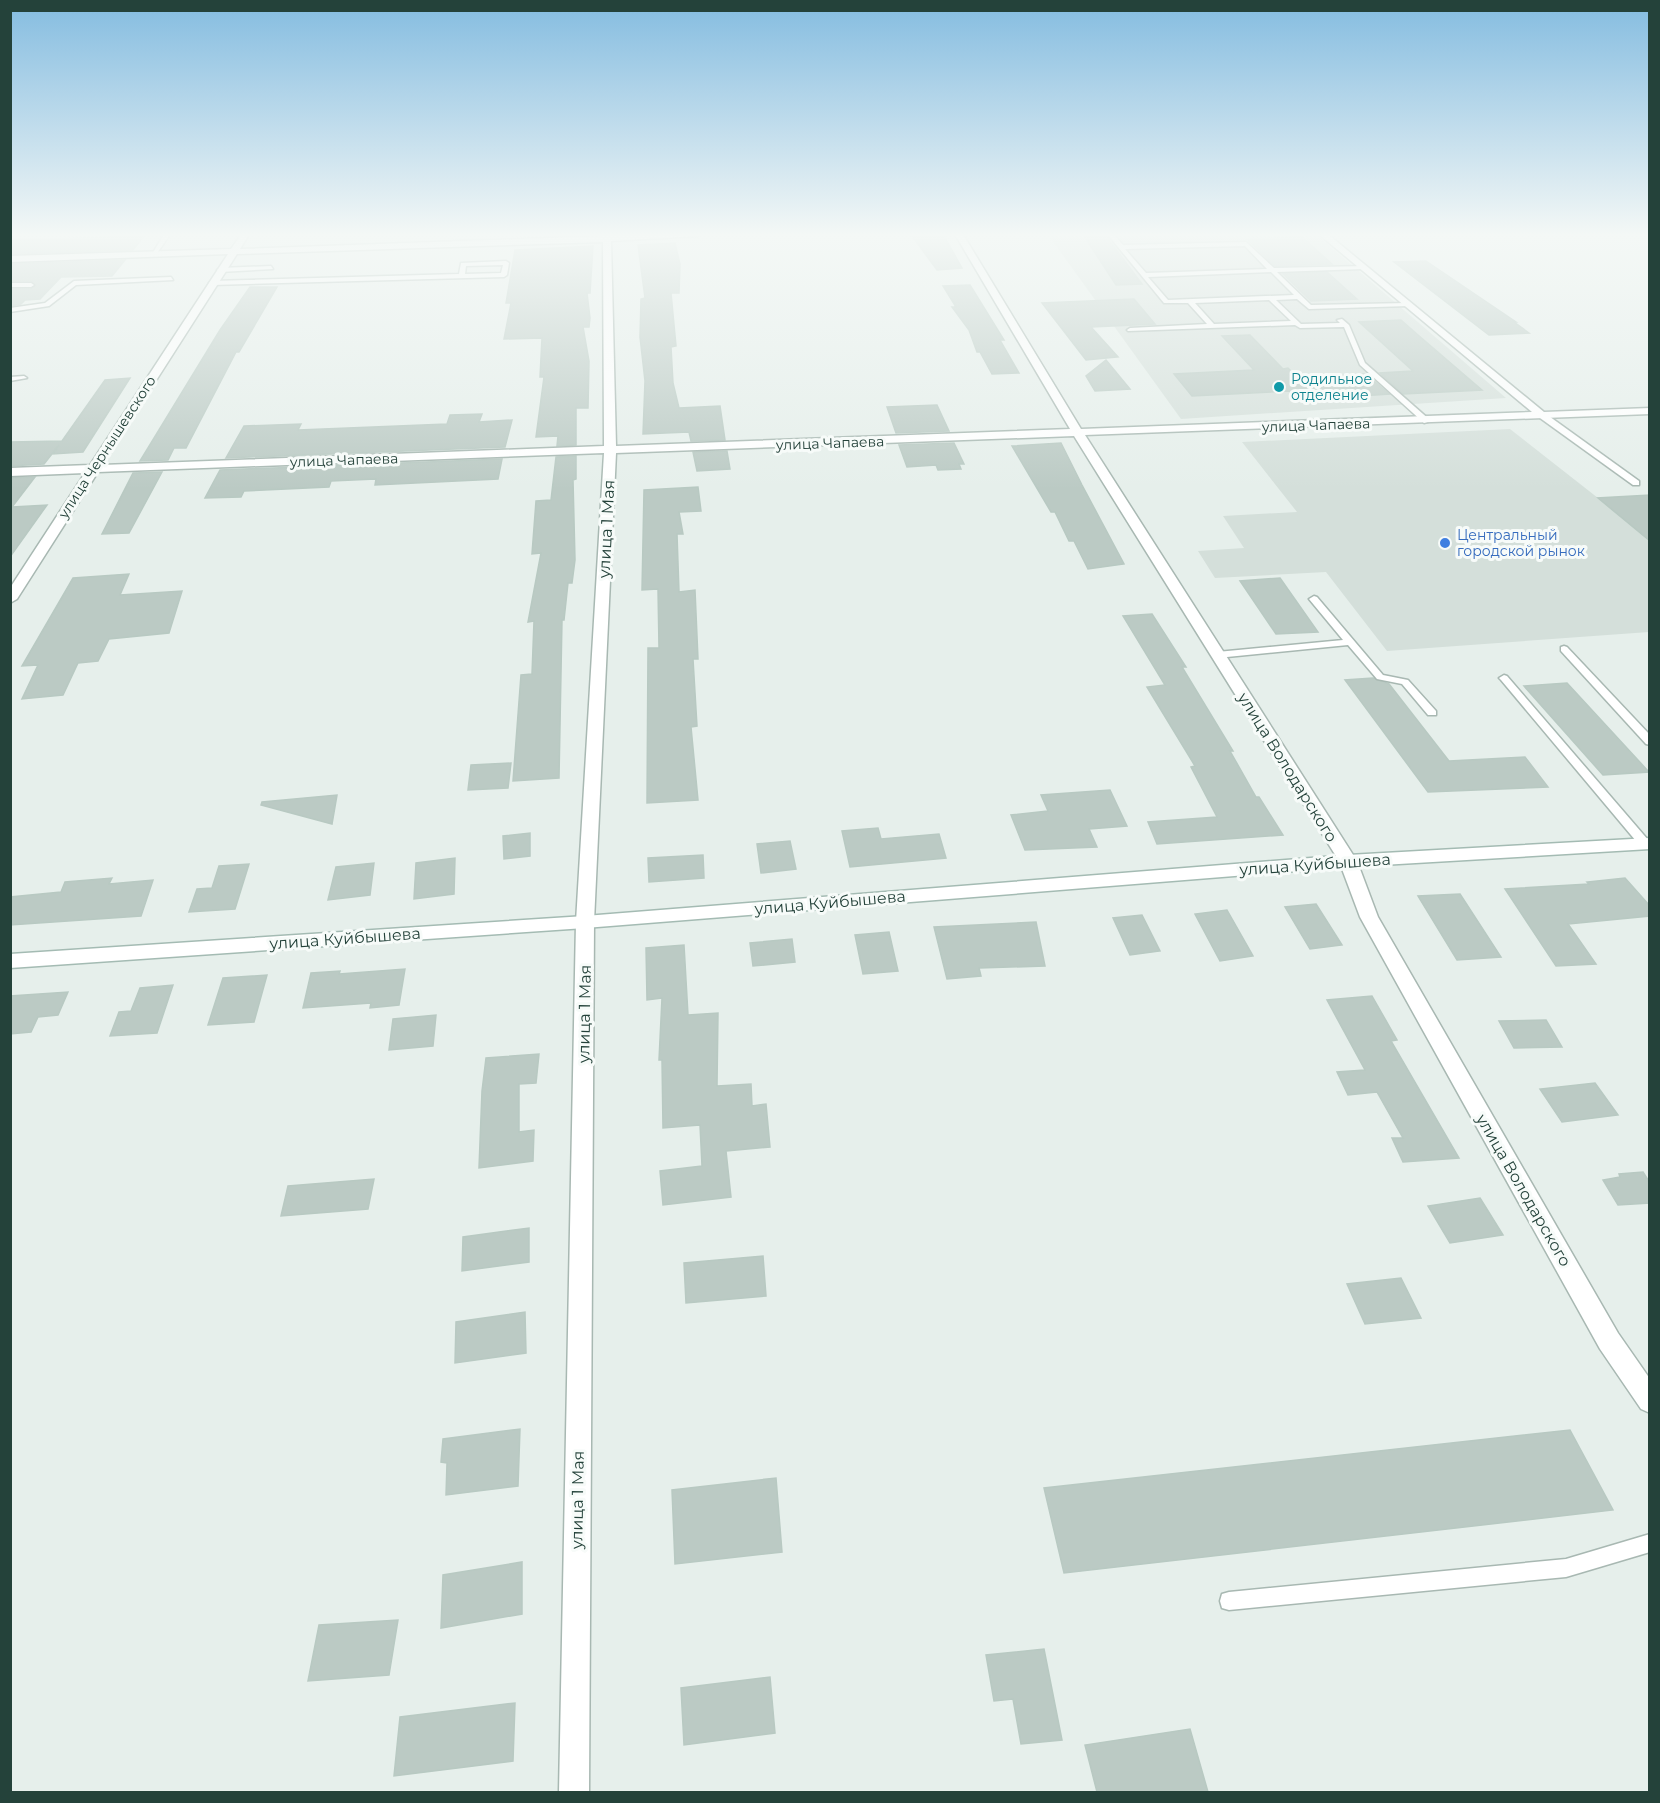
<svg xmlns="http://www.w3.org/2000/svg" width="1660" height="1803" viewBox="0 0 1660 1803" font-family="Montserrat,sans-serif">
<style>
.built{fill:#d4dfda}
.building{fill:#bbcac4;stroke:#b8c9c2;stroke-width:1.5}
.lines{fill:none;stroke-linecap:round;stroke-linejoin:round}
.lane-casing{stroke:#a8b8b2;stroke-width:3}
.street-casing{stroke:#a8b8b2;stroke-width:3}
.secondary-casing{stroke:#a4bbb3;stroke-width:3}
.lane{fill:#fff;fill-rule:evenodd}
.street{fill:#fff;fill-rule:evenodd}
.secondary{fill:#fff;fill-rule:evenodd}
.culture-dot{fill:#0f9aa8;stroke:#f7fbf9;stroke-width:2}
.shop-dot{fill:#3f7fe0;stroke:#f7fbf9;stroke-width:2}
.labels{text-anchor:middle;stroke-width:6;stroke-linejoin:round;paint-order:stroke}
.far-culture-label{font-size:14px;fill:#0d838f;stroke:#f7fbf9;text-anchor:start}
.far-street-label{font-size:14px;fill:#24423a;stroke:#f7fbf9}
.far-shop-label{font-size:14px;fill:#366cbe;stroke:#f7fbf9;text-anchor:start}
.street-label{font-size:16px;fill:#24423a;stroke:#f7fbf9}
</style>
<rect width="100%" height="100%" fill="#e6efeb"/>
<g class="built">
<polygon points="1049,236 1318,236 1506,398 1181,419"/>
<polygon points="1510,429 1649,538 1649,632 1387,651 1326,572 1215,578 1198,551 1244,548 1223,516 1297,512 1242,442"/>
</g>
<g class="building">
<polygon points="144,236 133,250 10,254 10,240"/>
<polygon points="912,236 944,236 962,268 937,270"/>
<polygon points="1084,236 1106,236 1142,284 1116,285"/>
<polygon points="1302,237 1332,264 1275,266 1247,239"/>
<polygon points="675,243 680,264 679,293 671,293 676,346 671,347 673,383 679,408 720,406 725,440 691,441 689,432 643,434 645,381 640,337 641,299 645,298 638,245"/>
<polygon points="593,246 590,293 587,293 590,318 589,327 583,327 589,361 588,408 576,408 576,445 557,446 558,436 536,437 544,377 540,377 542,338 504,339 511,303 506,303 515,250"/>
<polygon points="125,260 112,276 61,277 40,299 25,300 21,304 10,306 10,289 31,289 36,286 31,281 10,281 10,264"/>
<polygon points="1426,261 1516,322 1514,322 1529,333 1489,335 1394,262"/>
<polygon points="1327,272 1357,299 1311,301 1283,274"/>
<polygon points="970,285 1004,340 1000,340 1019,373 992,374 980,352 977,352 969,330 952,307 956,307 943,286"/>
<polygon points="250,287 277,287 239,352 236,352 186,448 174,448 168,460 140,461 220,330"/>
<polygon points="1134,299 1155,324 1091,327 1118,357 1086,360 1042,303"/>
<polygon points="1401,320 1418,335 1482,390 1403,394 1380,373 1413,371 1359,322"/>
<polygon points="1250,335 1283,369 1288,368 1297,377 1366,374 1389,394 1297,400 1289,391 1192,396 1174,374 1254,370 1222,336"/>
<polygon points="1106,360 1130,389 1095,391 1086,376"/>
<polygon points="130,378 83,452 53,454 59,445 44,464 10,466 10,442 62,441 105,380"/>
<polygon points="937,405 949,431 896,433 887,407"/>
<polygon points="482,414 479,422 512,420 505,447 226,458 244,426 301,424 298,430 447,424 450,415"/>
<polygon points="954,443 964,464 959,464 961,469 938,470 936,465 907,467 899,445"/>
<polygon points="1061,443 1082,485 1124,564 1088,569 1074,541 1069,541 1055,512 1051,512 1012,446"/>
<polygon points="727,451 730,469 697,471 693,452"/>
<polygon points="576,456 576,479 573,480 575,560 572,583 568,583 564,620 562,620 559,778 513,781 521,675 532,674 534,621 528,622 541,553 532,554 536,501 551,500 556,457"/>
<polygon points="502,459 498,479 375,485 376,479 331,481 329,487 244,491 241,497 205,498 220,470"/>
<polygon points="162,472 129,533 102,534 133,473"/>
<polygon points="35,477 12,507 47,505 10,557 10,478"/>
<polygon points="698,487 701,511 679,512 683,534 677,534 679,592 695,590 698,659 693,659 697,726 691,727 698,800 647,803 648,648 659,648 658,589 642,590 644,490"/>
<polygon points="1650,495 1650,541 1598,498"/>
<polygon points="129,574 120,595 182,591 169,633 109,639 98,661 78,663 63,695 22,699 38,665 22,666 73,578"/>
<polygon points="1280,578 1318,632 1276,634 1240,581"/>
<polygon points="1152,614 1186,667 1182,667 1233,751 1230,751 1256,797 1259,797 1283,835 1157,844 1148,822 1217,817 1191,767 1195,766 1147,687 1165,685 1123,616"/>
<polygon points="1373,678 1389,684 1449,761 1525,757 1548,787 1428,792 1345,680"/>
<polygon points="1567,683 1649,772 1603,775 1524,686"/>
<polygon points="511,763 508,788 468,790 471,765"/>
<polygon points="1110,790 1127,826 1089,829 1097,847 1025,850 1011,815 1048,811 1041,795"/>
<polygon points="337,795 332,824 261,805 262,802"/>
<polygon points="878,828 881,839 939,834 946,858 850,867 842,831"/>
<polygon points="530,833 530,856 504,859 503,836"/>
<polygon points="790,841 796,869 761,873 757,844"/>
<polygon points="703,855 704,878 649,882 648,858"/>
<polygon points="455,858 454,894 414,899 416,863"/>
<polygon points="374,863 370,895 328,900 336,867"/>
<polygon points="249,864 235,909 189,912 197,889 212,888 219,866"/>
<polygon points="112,878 109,884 153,880 141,916 10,925 10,897 61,892 65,882"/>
<polygon points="1625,878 1650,906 1650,916 1568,924 1596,964 1556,966 1505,889 1589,884 1587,882"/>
<polygon points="1460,894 1501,957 1457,960 1418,896"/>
<polygon points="1316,904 1342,945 1310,949 1285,907"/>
<polygon points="1227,910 1253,956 1220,961 1195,914"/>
<polygon points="1142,915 1160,951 1130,955 1113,918"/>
<polygon points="1036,922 1045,966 979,968 981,976 947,979 934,927"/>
<polygon points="889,932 898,971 863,974 855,935"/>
<polygon points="792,939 795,962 753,966 750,943"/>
<polygon points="684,945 688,1015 718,1013 717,1086 751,1084 752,1106 766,1104 770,1147 726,1151 731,1197 663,1205 660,1171 702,1166 700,1125 663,1128 662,1060 659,1060 662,998 647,1000 646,948"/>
<polygon points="405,969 399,1005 370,1008 371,1003 303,1008 311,973 340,971 339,974"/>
<polygon points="267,975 254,1022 208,1025 223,978"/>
<polygon points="173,985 157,1033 110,1036 119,1012 131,1011 140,988"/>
<polygon points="68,992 58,1015 38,1017 31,1032 10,1034 10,996"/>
<polygon points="1372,996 1397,1040 1391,1041 1459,1158 1403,1162 1392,1138 1403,1138 1377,1092 1348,1095 1337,1072 1365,1070 1327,1000"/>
<polygon points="436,1015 433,1046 389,1050 393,1019"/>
<polygon points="1546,1020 1562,1047 1514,1048 1499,1021"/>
<polygon points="539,1054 536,1083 519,1084 519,1132 534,1130 533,1161 479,1168 482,1091 486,1058"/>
<polygon points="1595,1083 1618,1115 1562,1122 1540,1089"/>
<polygon points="1643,1172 1650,1183 1650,1203 1618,1205 1603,1180 1620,1177 1619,1174"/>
<polygon points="374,1179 368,1209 281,1216 288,1186"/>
<polygon points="1480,1198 1503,1235 1450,1243 1428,1206"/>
<polygon points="529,1228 529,1262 462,1271 463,1237"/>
<polygon points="763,1256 766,1296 686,1303 684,1263"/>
<polygon points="1401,1278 1421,1318 1365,1324 1347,1284"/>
<polygon points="525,1312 526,1353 455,1363 456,1322"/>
<polygon points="520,1429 518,1486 446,1495 447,1463 441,1462 443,1439"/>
<polygon points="1570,1430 1613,1510 1064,1573 1044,1488"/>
<polygon points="776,1478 782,1552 675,1564 672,1490"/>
<polygon points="522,1562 522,1614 441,1628 443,1575"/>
<polygon points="398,1620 389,1675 308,1681 319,1625"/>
<polygon points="1044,1649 1062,1740 1021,1744 1013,1699 994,1701 986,1655"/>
<polygon points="770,1677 775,1733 684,1745 681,1688"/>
<polygon points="515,1703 513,1761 394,1776 400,1717"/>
<polygon points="1190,1729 1208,1792 1097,1792 1085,1745"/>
</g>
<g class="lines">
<defs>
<g id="lane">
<polygon points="163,236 169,236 155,256 151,256"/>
<path d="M1109 236H1115L1123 245 1246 242 1274 268 1365 266 1363 269 1277 272 1311 305 1407 303 1410 305 1409 306 1309 309 1297 299 1276 300 1301 324 1340 323 1337 320 1342 319 1349 325 1365 363 1431 421 1424 423 1360 365 1344 327 1300 328 1295 325 1128 331 1127 330 1130 328 1207 324 1188 303H1164ZM1245 246 1267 269 1146 273 1125 249ZM1271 272 1294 295 1168 300 1148 277ZM1269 300 1291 321 1214 324 1195 303Z"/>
<path d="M506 261 509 263 507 275 504 277 212 285 209 283 212 281 459 274 461 263ZM503 265 501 273 465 274 466 266Z"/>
<polygon points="271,266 273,269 220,272 217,270 220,268"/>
<polygon points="171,277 173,280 76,285 49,306 10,312 10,308 45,303 74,281"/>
<polygon points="10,283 31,283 34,285 31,287 10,287"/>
<polygon points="10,377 24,376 27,378 10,381"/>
<polygon points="1540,414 1546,414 1639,481 1639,485 1633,485 1540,418"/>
<polygon points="1314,596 1317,597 1383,675 1408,680 1436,711 1436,715 1428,715 1402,684 1377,679 1348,645 1217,658 1212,655 1217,652 1343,640 1309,599"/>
<polygon points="1564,646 1567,647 1650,735 1650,745 1646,744 1561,651 1561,647"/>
<polygon points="1504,675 1507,676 1649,841 1649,847 1641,847 1501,680 1499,678"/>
<polygon points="1650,1534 1650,1552 1566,1577 1229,1610 1222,1608 1220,1601 1222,1594 1229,1592 1566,1559"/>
</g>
<path id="street" d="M240 236H248L240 249 603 236H698L611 241 616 446 1070 429 956 236H964L1081 429 1532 412 1321 236H1330L1544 412 1650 408V414L1085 435 1357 861 1378 917 1618 1333 1650 1379V1413L1641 1409 1600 1349 1360 917 1339 861 1074 436 616 453 594 922 589 1792H559L576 922 604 453 98 472 17 599 10 603V588L85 473 10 476V468L90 465 228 254 10 262V256L231 249ZM603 242 604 446 102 465 237 254Z"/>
<polygon id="secondary" points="1650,838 1650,849 1348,867 585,928 10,968 10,954 585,916 1348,855"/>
</defs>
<use href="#lane" class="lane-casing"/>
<use href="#street" class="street-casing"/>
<use href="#secondary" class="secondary-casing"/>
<use href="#lane" class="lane"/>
<use href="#street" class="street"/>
<use href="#secondary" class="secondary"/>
</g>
<linearGradient id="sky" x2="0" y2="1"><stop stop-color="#84bce0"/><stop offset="0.48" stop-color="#f4f8f6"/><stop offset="1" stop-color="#f4f8f6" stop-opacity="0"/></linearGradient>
<rect width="1660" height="489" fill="url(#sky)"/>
<circle class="culture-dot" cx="1279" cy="387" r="6"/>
<circle class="shop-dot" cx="1445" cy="543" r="6"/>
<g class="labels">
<g class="far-culture-label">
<text x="1291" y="384">Родильное<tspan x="1291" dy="16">отделение</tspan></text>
</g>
<g class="far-street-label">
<text transform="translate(1316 425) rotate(-2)" y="5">улица Чапаева</text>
<text transform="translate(830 443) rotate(-2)" y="5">улица Чапаева</text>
<text transform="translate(107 447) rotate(-57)" y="5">улица Чернышевского</text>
<text transform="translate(344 460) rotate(-2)" y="5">улица Чапаева</text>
</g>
<g class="far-shop-label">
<text x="1457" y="540">Центральный<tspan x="1457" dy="16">городской рынок</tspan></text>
</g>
<g class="street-label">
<text transform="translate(606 529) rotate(-87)" y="6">улица 1 Мая</text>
<text transform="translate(1288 767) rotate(58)" y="6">улица Володарского</text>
<text transform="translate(1315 864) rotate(-4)" y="6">улица Куйбышева</text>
<text transform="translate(830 902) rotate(-5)" y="6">улица Куйбышева</text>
<text transform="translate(345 938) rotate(-4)" y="6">улица Куйбышева</text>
<text transform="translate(584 1014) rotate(-89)" y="6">улица 1 Мая</text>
<text transform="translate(1524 1190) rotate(60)" y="6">улица Володарского</text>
<text transform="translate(577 1500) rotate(-89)" y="6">улица 1 Мая</text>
</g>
</g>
<rect width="1660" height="1803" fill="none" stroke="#24423a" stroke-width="24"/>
</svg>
